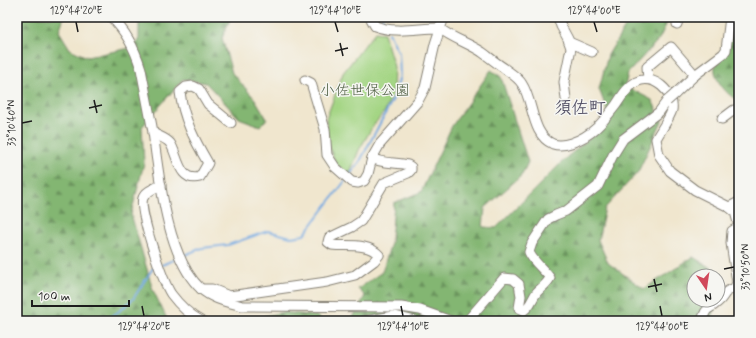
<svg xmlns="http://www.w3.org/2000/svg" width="756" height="338" viewBox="0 0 756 338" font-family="Mynerve,'Klee One',sans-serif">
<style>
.forest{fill:url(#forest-firs);stroke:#506947}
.park{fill:#a4d584;stroke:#607850}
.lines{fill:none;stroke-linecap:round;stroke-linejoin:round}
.stream{stroke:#72a8e0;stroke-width:2}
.minor-casing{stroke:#868175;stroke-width:11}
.minor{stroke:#fff;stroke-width:9}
.minor-bridge-casing{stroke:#868175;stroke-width:11;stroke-linecap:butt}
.minor-bridge{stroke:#fff;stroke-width:9}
.ticks{fill:none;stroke:#1c1c1c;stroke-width:1.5}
.labels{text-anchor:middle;stroke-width:3;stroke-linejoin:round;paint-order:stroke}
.park-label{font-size:15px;fill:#4c5d40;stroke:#f6f6f2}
.quarter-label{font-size:17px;font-weight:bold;fill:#545166;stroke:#f6f6f2}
.neatline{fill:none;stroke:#1c1c1c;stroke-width:1.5}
.ticks-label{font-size:10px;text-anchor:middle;fill:#1c1c1c}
</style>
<defs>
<pattern id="forest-firs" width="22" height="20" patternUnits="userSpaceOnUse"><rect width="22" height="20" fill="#83b672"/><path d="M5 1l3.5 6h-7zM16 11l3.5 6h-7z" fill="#6a935d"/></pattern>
</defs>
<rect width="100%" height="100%" fill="#f6f6f2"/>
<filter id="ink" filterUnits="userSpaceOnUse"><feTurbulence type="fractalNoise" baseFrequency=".025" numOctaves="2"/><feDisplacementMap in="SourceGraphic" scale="8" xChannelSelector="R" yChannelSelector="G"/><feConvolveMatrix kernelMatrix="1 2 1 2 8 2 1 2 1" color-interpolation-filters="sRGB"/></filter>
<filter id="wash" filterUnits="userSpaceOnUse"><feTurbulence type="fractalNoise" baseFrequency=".012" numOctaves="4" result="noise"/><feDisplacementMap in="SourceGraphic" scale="16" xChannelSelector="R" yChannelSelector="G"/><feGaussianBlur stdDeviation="0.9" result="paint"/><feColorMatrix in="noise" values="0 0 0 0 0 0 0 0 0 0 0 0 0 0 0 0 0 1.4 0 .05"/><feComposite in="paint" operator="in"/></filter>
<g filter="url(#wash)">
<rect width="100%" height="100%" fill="#f0e6ce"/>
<g class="forest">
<polygon points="17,17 64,17 59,31 70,49 87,57 130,48 139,39 139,17 231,17 222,38 232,73 255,99 267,119 260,126 239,118 206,83 183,79 142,127 144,163 131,214 153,290 167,319 174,321 17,321"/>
<polygon points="631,17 667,17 667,23 659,39 628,73 625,86 652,100 662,121 638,172 605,208 598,240 608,263 644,289 693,257 719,273 718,280 718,276 694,276 694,300 715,300 711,321 351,321 365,296 358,289 382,272 391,243 394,203 421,192 452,126 491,70 501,77 528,162 522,175 485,208 483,227 496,228 567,157 611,121 599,89 608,55"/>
<path d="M739 29V101C728 96 713 80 715 66 717 55 731 36 739 29Z"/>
<polygon points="283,312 317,316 322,321 243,321"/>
</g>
<polygon class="park" points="375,32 384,33 394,67 393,92 385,111 373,126 359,150 349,175 336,164 329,146 326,119 343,73"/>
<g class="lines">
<g class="stream">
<polyline points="382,17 386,25"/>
<polyline points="349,176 359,163 395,95 400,75 399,53 389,33"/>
<polyline points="182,256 202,248 228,245 268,231 291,237 304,235 345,181"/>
<polyline points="162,265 178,258"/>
<polyline points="103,321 118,312 133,299 153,268 156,267"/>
</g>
</g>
</g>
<g filter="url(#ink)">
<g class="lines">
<defs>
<g id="minor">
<path d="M111 17C127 32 135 49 141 69 145 90 149 111 153 132 159 176 167 258 201 289 212 299 228 302 242 306L401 307 420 310 451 321"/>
<path d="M370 17 375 26C396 34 418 28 439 28 452 38 468 43 482 52 489 57 496 63 504 68 510 73 518 77 522 84 534 102 531 135 553 144 559 146 565 145 571 143 592 136 603 122 616 105 622 96 627 87 636 82 653 73 675 92 672 110 670 118 660 131 656 139L659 155 670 171 695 190 729 207 735 212 739 226"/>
<polyline points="562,17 559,20 561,26 568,39 571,48 564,82 566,99"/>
<polyline points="677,24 679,17"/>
<polyline points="569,42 592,52"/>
<polyline points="648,79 647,67 671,47 695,75"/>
<polyline points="305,80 311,83 325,129 327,155 335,167 352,182 358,183 364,181 368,174 372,158"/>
<polyline points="675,94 695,75 723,54 726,50 730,17"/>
<polyline points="722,119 734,110 739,112"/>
<path d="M153 133C158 136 166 138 170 143 178 154 178 183 200 177L208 163C195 141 183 118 180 92L186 87 193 86 199 89 208 104 231 123"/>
<path d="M161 185C155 188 146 191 143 198 138 210 163 282 171 294 180 306 188 314 201 321"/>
<polyline points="729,207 739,202"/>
<path d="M201 289H212L229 296 327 282 355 275 374 261 379 255C368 242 346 247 332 245L328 242 329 238 352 227 361 221 384 183 408 173 411 170V167L408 165C397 162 381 164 372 158L380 144 418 101 425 88 435 44 444 17"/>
<polyline points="364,321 394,316 415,321"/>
<path d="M467 321 504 278 513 279 519 284 521 296 519 308 524 310C531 306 532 298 537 292 542 287 547 284 550 278 544 269 533 262 529 252L532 243 548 219 556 215 566 211 598 186 613 155 623 139 659 112 667 101"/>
<path d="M702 321C707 305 707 312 718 302 726 295 722 292 735 288L737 282 731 243 732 231 739 227"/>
</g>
</defs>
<use href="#minor" class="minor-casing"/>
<use href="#minor" class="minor"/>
<defs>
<polyline id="minor-bridge" points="667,101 675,94"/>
</defs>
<use href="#minor-bridge" class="minor-bridge-casing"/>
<use href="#minor-bridge" class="minor-bridge"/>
</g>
</g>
<path class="ticks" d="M76 22 78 32M335 22 338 32M594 22 597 32M340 43 343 56M335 51 348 48M94 100 97 113M89 108 102 105M22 123 32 121M724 269 734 267M654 279 657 292M648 287 662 284M142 306 144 316M401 306 403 316M660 306 662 316"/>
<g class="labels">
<g class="park-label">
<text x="365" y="95">小佐世保公園</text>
</g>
<g class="quarter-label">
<text x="580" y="113">須佐町</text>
</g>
</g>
<rect width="756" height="338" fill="none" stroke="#f6f6f2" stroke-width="44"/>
<g transform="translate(706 288) rotate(167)"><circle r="19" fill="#f6f6f2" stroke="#9f9f9c"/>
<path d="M0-3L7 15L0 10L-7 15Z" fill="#d1495b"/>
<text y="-6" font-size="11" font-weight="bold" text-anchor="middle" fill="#1c1c1c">N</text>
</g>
<path d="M32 300v6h97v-6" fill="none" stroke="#1c1c1c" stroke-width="2"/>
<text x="38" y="300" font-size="12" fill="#1c1c1c" stroke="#f6f6f2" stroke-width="3" paint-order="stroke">100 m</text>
<rect x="22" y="22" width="712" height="294" class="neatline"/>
<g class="ticks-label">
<text x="76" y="14">129°44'20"E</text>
<text x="335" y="14">129°44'10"E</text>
<text x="594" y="14">129°44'00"E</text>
<text transform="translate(11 123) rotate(-90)" y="4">33°10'40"N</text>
<text transform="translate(745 267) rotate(-90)" y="4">33°10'50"N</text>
<text x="144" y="330">129°44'20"E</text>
<text x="403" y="330">129°44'10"E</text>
<text x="662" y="330">129°44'00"E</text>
</g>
</svg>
